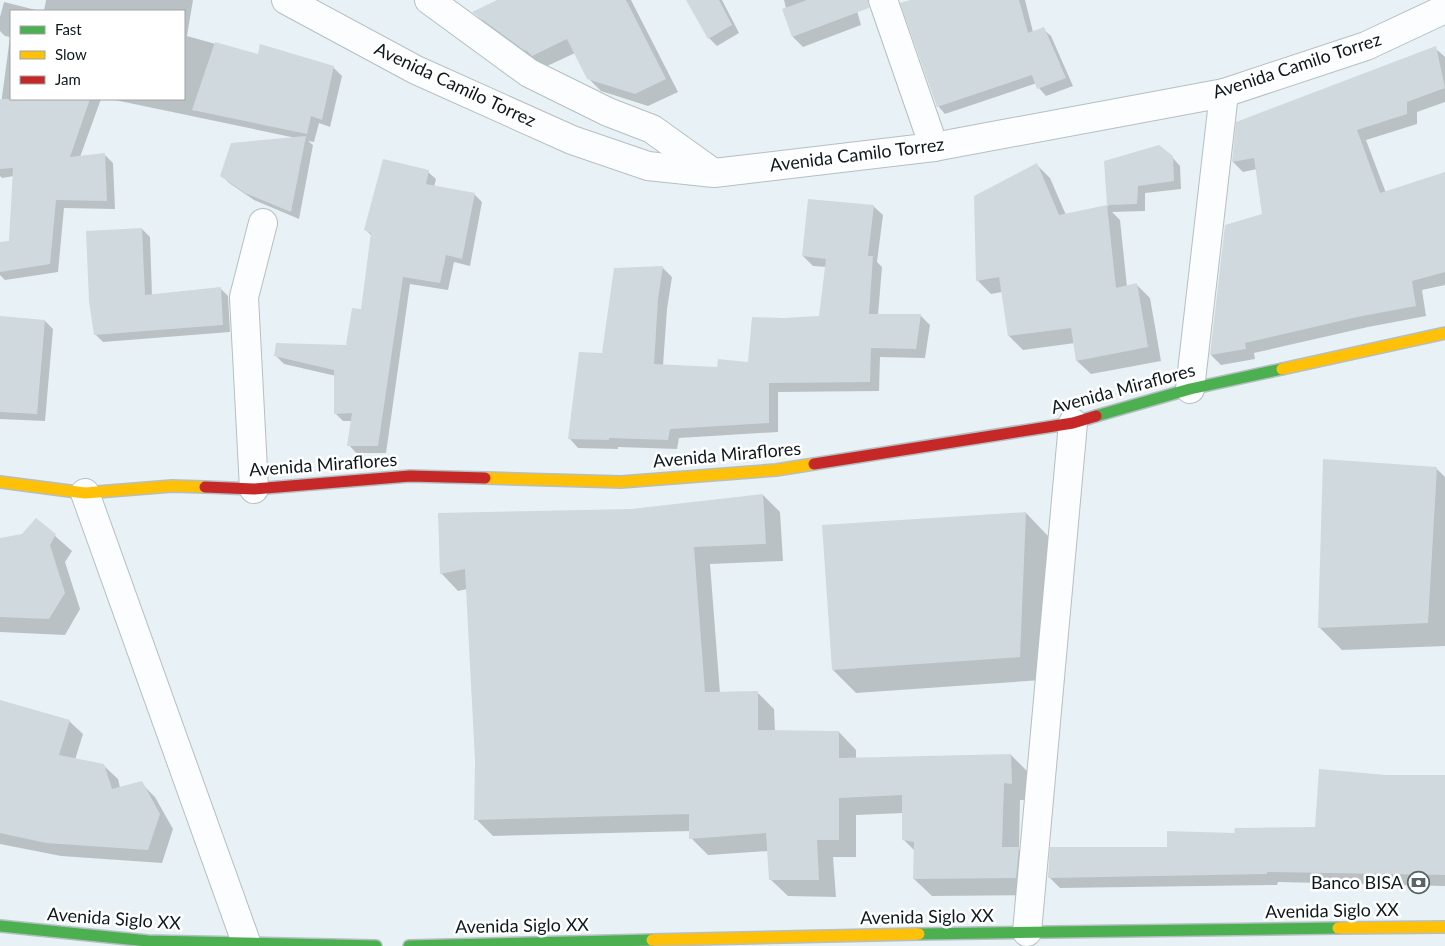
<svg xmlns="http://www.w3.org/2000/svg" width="1445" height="946" viewBox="0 0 1445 946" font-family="Lato,sans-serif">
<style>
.shadow{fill:#0003}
.building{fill:#d0dade}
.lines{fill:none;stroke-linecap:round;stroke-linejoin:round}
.street-casing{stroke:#b5bfc2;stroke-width:30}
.fast-casing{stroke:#b5bfc2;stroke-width:14}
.slow-casing{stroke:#b5bfc2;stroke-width:14}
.jam-casing{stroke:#b5bfc2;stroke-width:14}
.street{stroke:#fcfdfe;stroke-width:28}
.fast{stroke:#4caf50;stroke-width:11}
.slow{stroke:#ffc107;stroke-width:11}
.jam{stroke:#c62828;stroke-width:11}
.labels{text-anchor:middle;stroke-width:5;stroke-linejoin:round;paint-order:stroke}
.street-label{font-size:18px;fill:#0e191d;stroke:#fff}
.poi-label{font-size:18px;fill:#0e191d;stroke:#fff;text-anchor:end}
</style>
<rect width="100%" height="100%" fill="#e8f2f6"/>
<g class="shadow">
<polygon points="46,0 193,0 187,36 259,56 333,67 342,76 330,127 319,123 314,142 308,141 313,145 299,219 254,200 229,183 221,175 296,138 110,99 184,99 184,11 44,11"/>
<polygon points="499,0 631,0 678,92 648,106 601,91 588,78 575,53 545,67 486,24 474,12"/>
<polygon points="688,0 722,0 739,33 717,46 709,38"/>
<polygon points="784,0 854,0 861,25 803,47 793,37"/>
<polygon points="914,0 1025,0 1033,32 1043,29 1051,36 1073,86 1046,96 1039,88 1037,83 945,114 938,106"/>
<polygon points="4,2 40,11 11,11 11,99 101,99 80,157 105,155 113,163 115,209 64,208 58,272 5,280 0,275 0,243 10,242 14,176 2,178 0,176 0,112 10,37 5,36 0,31 0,17"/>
<polygon points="1435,48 1445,57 1445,102 1417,112 1417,124 1366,140 1386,193 1445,174 1445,285 1422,290 1426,316 1368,327 1254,353 1255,359 1221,365 1211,355 1263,215 1257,169 1243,172 1233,162 1238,123"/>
<polygon points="1172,157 1180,166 1181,189 1145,193 1145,211 1112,212 1120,220 1127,287 1137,285 1150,298 1161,361 1091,374 1077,361 1075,343 1023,350 1009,336 1002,292 991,294 977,280 1037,165 1050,178 1066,215 1108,206 1105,162"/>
<polygon points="428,172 436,179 434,187 474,194 482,202 470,266 454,262 448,290 410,284 386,453 356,453 349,445 352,421 343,421 335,413 336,376 284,364 276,356 347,346 362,310 372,236 365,229"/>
<polygon points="873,206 883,215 877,262 882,267 878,315 921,316 930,325 925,358 880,357 879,391 778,392 778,432 679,438 677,449 618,447 618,449 578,448 569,438 603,355 615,269 663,268 672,277 667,309 663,366 718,368 749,364 783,319 820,317 827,267 813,266 803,256"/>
<polygon points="142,229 150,237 152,295 220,288 228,296 230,332 103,342 95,334"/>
<polygon points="0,317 45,321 53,329 45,421 0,419"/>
<polygon points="1436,468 1445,477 1445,646 1342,650 1319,627"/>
<polygon points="763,495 780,512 783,561 710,564 720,693 757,692 774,709 775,732 839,732 856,750 856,759 1011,755 1028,772 1029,800 1020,800 1019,849 1036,866 1033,895 932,896 914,879 915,851 903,839 904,813 856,815 856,857 833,857 836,897 788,896 770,879 768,851 708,855 691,838 691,831 493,836 476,819 476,761 467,589 458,591 441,573 631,510"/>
<polygon points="1026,513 1048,536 1042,680 856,693 833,670"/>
<polygon points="37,520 72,551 65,562 80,609 65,635 0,632 0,539 23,536"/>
<polygon points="0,702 69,721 83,734 75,760 103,765 118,779 120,788 141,783 155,797 173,829 162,863 61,856 0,844"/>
<polygon points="1386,776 1445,776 1445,886 1278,882 1277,885 1060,888 1049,877 1168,848 1236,835 1316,828"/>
</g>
<g class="building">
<polygon points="497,0 626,0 666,79 635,94 587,79 567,39 532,56 526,50 525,51 472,12"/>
<polygon points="686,0 719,0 732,25 708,39"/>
<polygon points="807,0 868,0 869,8 792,37 782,9"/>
<polygon points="910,0 1019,0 1028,33 1044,27 1066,78 1037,89 1032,75 937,107 900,3"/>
<polygon points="215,42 258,54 260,44 334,66 322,120 311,116 307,134 192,110"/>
<polygon points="1436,46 1445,88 1407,102 1407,114 1357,130 1380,193 1445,172 1445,272 1412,281 1416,306 1357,317 1245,343 1246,349 1210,355 1225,225 1262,214 1254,158 1232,162 1236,122"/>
<polygon points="0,99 90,99 70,157 105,153 107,201 56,200 50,264 0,272 0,242 9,241 13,168 0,169"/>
<polygon points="306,136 291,212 245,193 220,176 231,143"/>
<polygon points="1159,145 1173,156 1174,181 1138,186 1137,204 1107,205 1104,161"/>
<polygon points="383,159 429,170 426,184 475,193 462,259 446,255 440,283 403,277 378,446 347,446 352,413 334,414 334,370 274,356 276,343 346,345 352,308 361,309 371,233 364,230"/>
<polygon points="1037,163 1059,215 1107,205 1116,288 1137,283 1148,347 1076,361 1071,328 1008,336 999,277 976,281 974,196"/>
<polygon points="808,199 874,205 868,256 873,256 869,314 921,314 916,349 871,348 870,382 769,383 769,423 670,429 668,440 609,438 609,440 568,439 579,352 602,353 614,268 663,266 658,299 654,364 717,367 718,359 748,362 752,317 783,318 819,316 826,259 802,256"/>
<polygon points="142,228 145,295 221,287 223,325 94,335 89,302 86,231"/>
<polygon points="0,316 45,320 37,414 0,412"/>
<polygon points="1323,459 1437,467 1428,623 1318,628"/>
<polygon points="763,494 766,544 694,547 705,692 758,691 758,730 839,731 839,758 1011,754 1012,784 1004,783 1002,847 1019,847 1016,878 913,879 914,842 902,840 902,795 839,798 839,840 817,840 819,880 769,880 766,833 689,839 689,814 474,820 475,761 465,569 440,574 438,513 631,509"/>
<polygon points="1026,512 1020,657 832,670 822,525"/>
<polygon points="36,518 56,534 50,545 65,593 49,619 0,617 0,538 22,534"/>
<polygon points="0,700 70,720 59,755 104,764 112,789 142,781 160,814 148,850 46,843 0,833"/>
<polygon points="1319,769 1386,775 1445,775 1445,875 1267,872 1267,874 1048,878 1050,847 1167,847 1167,831 1234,833 1235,828 1315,827"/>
</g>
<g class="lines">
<defs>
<g id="street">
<polyline points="286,0 416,70 572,140 648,166 714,173 934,147 1224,93 1366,46 1445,9"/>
<polyline points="429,0 529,73 608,112 652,129 712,172"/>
<polyline points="883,0 934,147"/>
<polyline points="1190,389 1224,93"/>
<polyline points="254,489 244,297 263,223"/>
<polyline points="85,493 246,942"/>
<polyline points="1027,932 1073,423"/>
</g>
<g id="fast">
<polyline points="1096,416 1190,389 1282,369"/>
<polyline points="0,926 148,941 376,946"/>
<polyline points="919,934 1338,928"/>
<polyline points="409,946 652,940"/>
</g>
<g id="slow">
<polyline points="1282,369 1445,333"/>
<polyline points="485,478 621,482 776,470 814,464"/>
<polyline points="0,482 85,493 172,486 205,487"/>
<polyline points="1338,928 1445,927"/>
<polyline points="652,940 919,934"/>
</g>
<g id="jam">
<polyline points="814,464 1073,423 1096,416"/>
<polyline points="205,487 254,489 410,476 485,478"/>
</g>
</defs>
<use href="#street" class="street-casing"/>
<use href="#fast" class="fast-casing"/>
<use href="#slow" class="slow-casing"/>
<use href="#jam" class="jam-casing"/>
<use href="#street" class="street"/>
<use href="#fast" class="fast"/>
<use href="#slow" class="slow"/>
<use href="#jam" class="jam"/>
</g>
<defs>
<symbol id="bank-ring" viewBox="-11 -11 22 22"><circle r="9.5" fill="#fff" stroke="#5a6569" stroke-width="1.5"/><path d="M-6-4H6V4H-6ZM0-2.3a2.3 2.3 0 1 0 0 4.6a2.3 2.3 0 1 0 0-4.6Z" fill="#5a6569"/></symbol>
</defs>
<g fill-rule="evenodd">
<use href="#bank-ring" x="1406" y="870" width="25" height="25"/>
</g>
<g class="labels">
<g class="street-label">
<text transform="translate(1297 66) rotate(-18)" y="6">Avenida Camilo Torrez</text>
<text transform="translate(455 85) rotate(25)" y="6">Avenida Camilo Torrez</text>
<text transform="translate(857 155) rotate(-7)" y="6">Avenida Camilo Torrez</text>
<text transform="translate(1123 389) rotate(-15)" y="6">Avenida Miraflores</text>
<text transform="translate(727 455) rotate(-5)" y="6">Avenida Miraflores</text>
<text transform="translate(323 465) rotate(-4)" y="6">Avenida Miraflores</text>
<text transform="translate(1332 911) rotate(-1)" y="6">Avenida Siglo XX</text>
<text transform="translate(927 917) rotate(-1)" y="6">Avenida Siglo XX</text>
<text transform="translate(114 919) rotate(4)" y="6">Avenida Siglo XX</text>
<text transform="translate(522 926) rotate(-1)" y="6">Avenida Siglo XX</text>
</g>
<g class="poi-label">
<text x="1403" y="889">Banco BISA</text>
</g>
</g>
<rect x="10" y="10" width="175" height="90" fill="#ffffff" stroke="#9fa3a5"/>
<rect x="20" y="26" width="25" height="8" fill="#4caf50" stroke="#9fa3a5"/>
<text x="55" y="35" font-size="15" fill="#0e191d">Fast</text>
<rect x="20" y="51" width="25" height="8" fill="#ffc107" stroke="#9fa3a5"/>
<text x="55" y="60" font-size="15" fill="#0e191d">Slow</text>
<rect x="20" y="76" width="25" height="8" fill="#c62828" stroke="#9fa3a5"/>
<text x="55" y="85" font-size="15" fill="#0e191d">Jam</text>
</svg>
